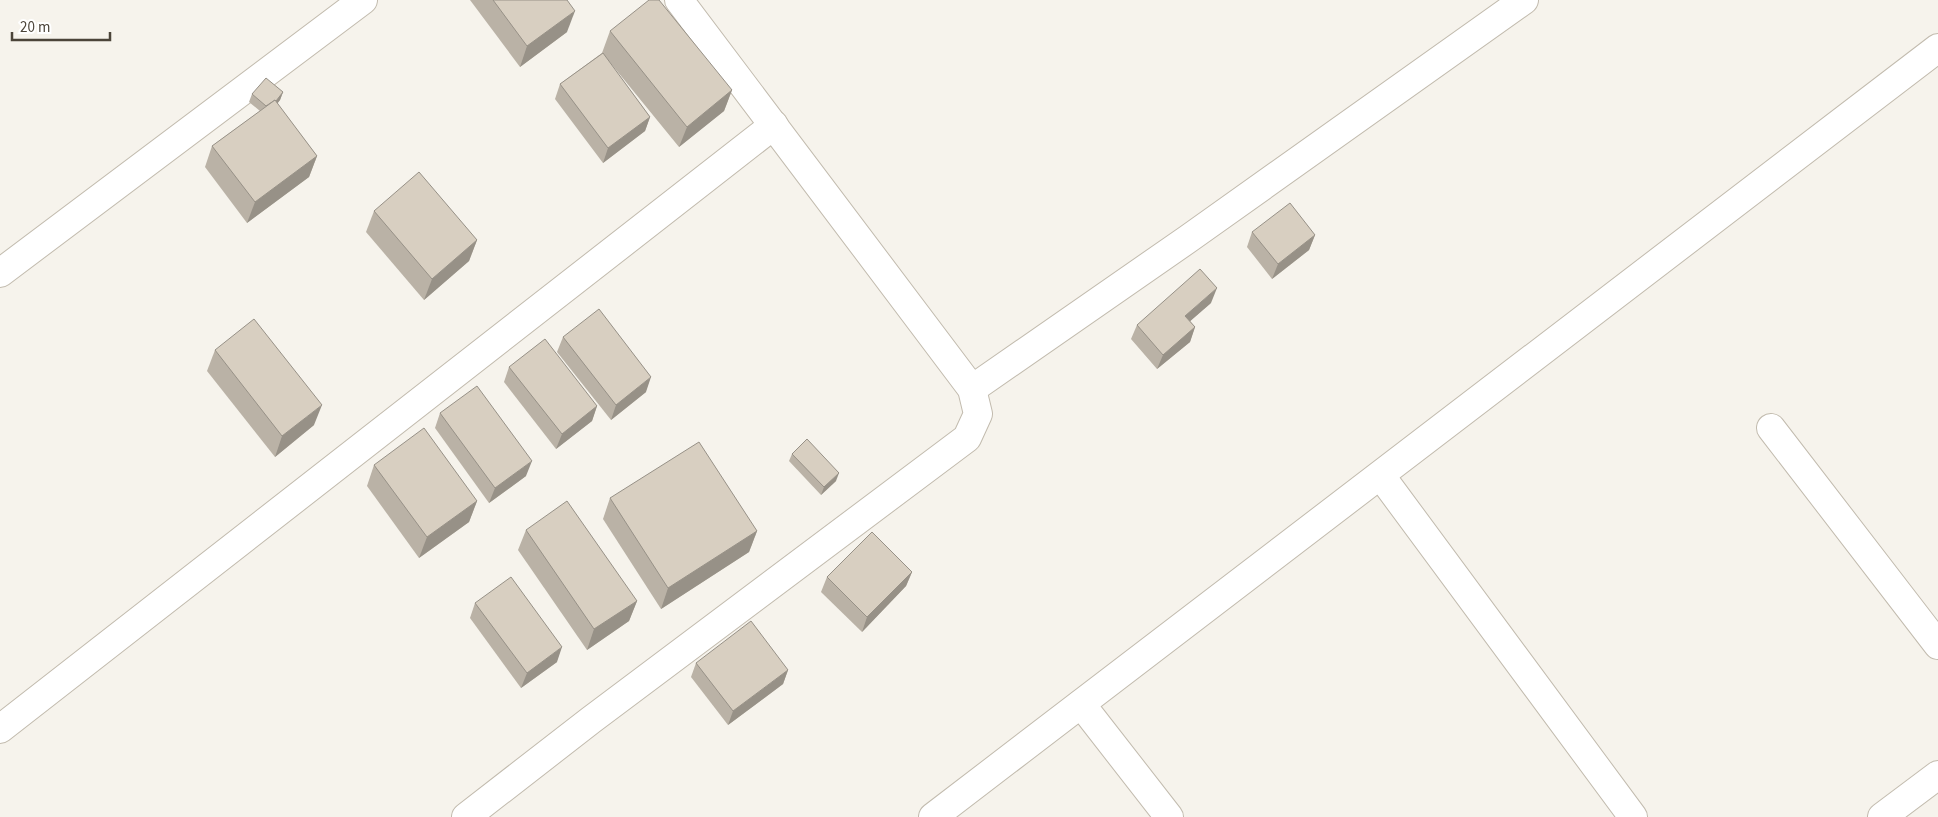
<svg xmlns="http://www.w3.org/2000/svg" width="1938" height="817" viewBox="0 0 1938 817" font-family="'Source Sans 3',sans-serif">
<style>
.lines{fill:none;stroke-linecap:round;stroke-linejoin:round}
.street-casing{stroke:#c2bbae;stroke-width:30}
.street{stroke:#fff;stroke-width:28}
.wall{fill:#bab2a6}
.shaded-wall{fill:#979187}
.building{fill:#d8cfc1;stroke:#979187}
</style>
<rect width="100%" height="100%" fill="#f6f3ec"/>
<g class="lines">
<defs>
<g id="street">
<polyline points="0,273 363,0"/>
<polyline points="972,389 1188,239 1524,0"/>
<polyline points="1771,428 1938,645"/>
<polyline points="1381,476 1633,817"/>
<polyline points="1081,704 1169,817"/>
<polyline points="0,729 774,125"/>
<polyline points="466,817 591,720 967,438 978,414 972,389 679,0"/>
<polyline points="933,817 1938,48"/>
<polyline points="1882,817 1938,775"/>
</g>
</defs>
<use href="#street" class="street-casing"/>
<use href="#street" class="street"/>
</g>
<g class="wall">
<polygon points="470,0 567,0 567,32 520,67"/>
<polygon points="610,31 732,90 724,111 679,147 608,60 650,117 645,131 603,163 555,99 560,84 602,53"/>
<polygon points="283,92 280,100 277,104 317,156 309,177 247,223 205,167 212,146 260,111 249,102 252,94"/>
<polygon points="374,211 477,240 469,261 424,300 366,232"/>
<polygon points="1252,232 1315,235 1309,250 1272,279 1247,247"/>
<polygon points="1211,303 1190,321 1195,327 1190,342 1157,369 1131,339 1137,325"/>
<polygon points="563,337 646,392 611,420 557,352"/>
<polygon points="215,350 314,425 275,457 207,371"/>
<polygon points="509,367 597,406 592,421 556,449 504,382"/>
<polygon points="440,413 526,476 489,503 435,428"/>
<polygon points="792,454 836,481 821,495 789,461"/>
<polygon points="374,465 477,501 469,522 419,558 367,486"/>
<polygon points="610,498 757,531 749,552 661,609 603,519"/>
<polygon points="526,530 637,601 629,621 587,650 518,550"/>
<polygon points="912,572 906,586 862,632 821,592 827,577"/>
<polygon points="475,603 557,662 521,688 470,618"/>
<polygon points="696,663 788,670 783,684 728,725 691,677"/>
</g>
<g class="shaded-wall">
<polygon points="575,11 567,32 520,67 527,46"/>
<polygon points="732,90 724,111 679,147 687,127"/>
<polygon points="283,92 280,100 267,116 270,109"/>
<polygon points="650,117 645,131 603,163 608,148"/>
<polygon points="317,156 309,177 247,223 255,202"/>
<polygon points="1315,235 1309,250 1272,279 1278,264"/>
<polygon points="477,240 469,261 424,300 432,279"/>
<polygon points="1217,288 1211,303 1180,330 1185,316"/>
<polygon points="1195,327 1190,342 1157,369 1163,355"/>
<polygon points="651,377 646,392 611,420 616,405"/>
<polygon points="322,405 314,425 275,457 282,436"/>
<polygon points="597,406 592,421 556,449 562,434"/>
<polygon points="532,461 526,476 489,503 495,488"/>
<polygon points="839,473 836,481 821,495 824,487"/>
<polygon points="477,501 469,522 419,558 427,537"/>
<polygon points="757,531 749,552 661,609 668,588"/>
<polygon points="912,572 906,586 862,632 867,617"/>
<polygon points="637,601 629,621 587,650 594,629"/>
<polygon points="562,647 557,662 521,688 527,673"/>
<polygon points="788,670 783,684 728,725 733,711"/>
</g>
<g class="building">
<polygon points="493,0 567,0 575,11 527,46"/>
<polygon points="649,0 659,0 732,90 687,127 610,31"/>
<polygon points="603,53 650,117 608,148 560,84"/>
<polygon points="266,78 283,92 276,101 275,100 266,106 252,94"/>
<polygon points="275,100 317,156 255,202 212,146"/>
<polygon points="419,172 477,240 432,279 374,211"/>
<polygon points="1290,203 1315,235 1278,264 1252,232"/>
<polygon points="1200,269 1217,288 1185,316 1195,327 1163,355 1137,325"/>
<polygon points="599,309 651,377 616,405 563,337"/>
<polygon points="254,319 322,405 282,436 215,350"/>
<polygon points="545,339 597,406 562,434 509,367"/>
<polygon points="477,386 532,461 495,488 440,413"/>
<polygon points="424,428 477,501 427,537 374,465"/>
<polygon points="807,439 839,473 824,487 792,454"/>
<polygon points="699,442 757,531 668,588 610,498"/>
<polygon points="567,501 637,601 594,629 526,530"/>
<polygon points="872,532 912,572 867,617 827,577"/>
<polygon points="511,577 562,647 527,673 475,603"/>
<polygon points="751,621 788,670 733,711 696,663"/>
</g>
<path d="M12 32v8h98v-8" fill="none" stroke="#4b4439" stroke-width="2.5"/>
<text x="20" y="32" font-size="15" fill="#4b4439" stroke="#ffffff" stroke-width="4" paint-order="stroke">20 m</text>
</svg>
